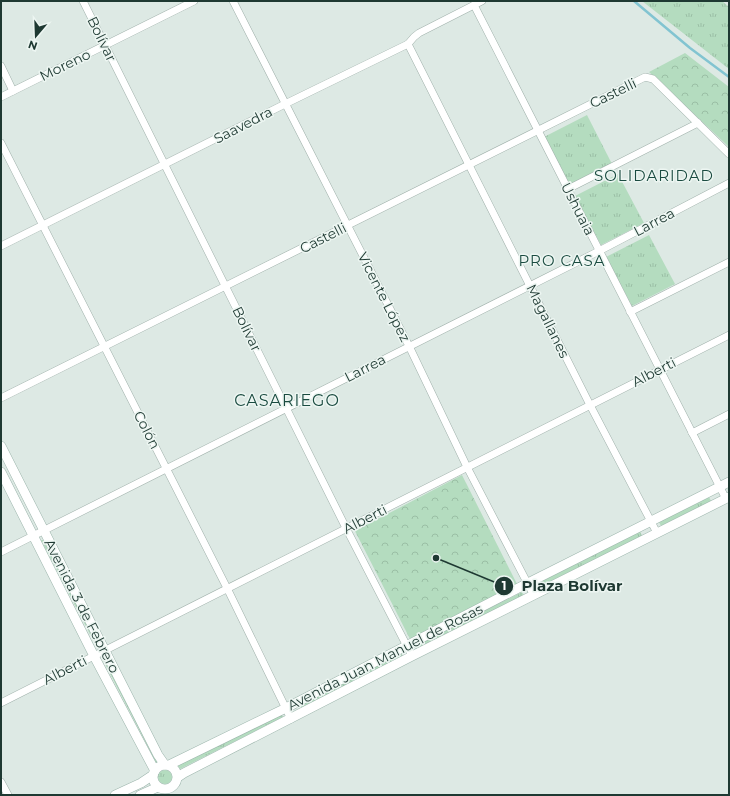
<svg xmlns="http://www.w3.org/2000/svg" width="730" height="796" viewBox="0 0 730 796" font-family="Montserrat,sans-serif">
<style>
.grass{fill:url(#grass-tufts)}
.park{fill:url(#park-crowns)}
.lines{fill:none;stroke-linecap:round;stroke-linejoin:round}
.stream{stroke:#82c4d1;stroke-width:2.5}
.street-casing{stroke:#a0b1ab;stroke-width:8}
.secondary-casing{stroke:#9cb5ac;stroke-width:10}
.street{stroke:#fff;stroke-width:7}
.secondary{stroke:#fff;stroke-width:9}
.labels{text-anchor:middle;stroke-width:3;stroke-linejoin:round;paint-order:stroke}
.street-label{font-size:14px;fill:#1e3932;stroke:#edf6f2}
.neighbourhood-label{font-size:15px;letter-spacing:1px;fill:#1a4b40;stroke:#edf6f2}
.quarter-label{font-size:16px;letter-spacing:1px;fill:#1a4b40;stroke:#edf6f2}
.leader{fill:none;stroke:#1e3932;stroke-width:1.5}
.callout-dot{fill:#1e3932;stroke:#edf6f2;stroke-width:1.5}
.mark-label{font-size:12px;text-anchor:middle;font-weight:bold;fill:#fff}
.callout-label{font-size:15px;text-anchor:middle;font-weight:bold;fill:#1e3932;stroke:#edf6f2;stroke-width:3;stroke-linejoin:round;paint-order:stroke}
</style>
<defs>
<pattern id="grass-tufts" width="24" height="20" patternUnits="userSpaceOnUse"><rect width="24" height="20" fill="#b4dcbf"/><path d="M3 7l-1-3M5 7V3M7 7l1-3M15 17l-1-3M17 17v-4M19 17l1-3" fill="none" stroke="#9abea5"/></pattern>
<pattern id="park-crowns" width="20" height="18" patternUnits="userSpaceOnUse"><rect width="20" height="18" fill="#b4dcbf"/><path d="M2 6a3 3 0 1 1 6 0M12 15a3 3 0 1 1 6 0" fill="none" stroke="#9abea5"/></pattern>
</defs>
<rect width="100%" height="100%" fill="#dde9e4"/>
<g class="grass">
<polygon points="642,1 722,1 729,7 729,69"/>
<polygon points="587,115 612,164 569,186 544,137"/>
<polygon points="618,174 644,223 601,245 575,196"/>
<polygon points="649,235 675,284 632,306 606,257"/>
<polygon points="709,497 711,501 661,526 659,522"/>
<polygon points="640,531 642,536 539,587 537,583"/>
<polygon points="41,540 43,540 95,640 93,640"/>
<polygon points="522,592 524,596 420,648 418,644"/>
<polygon points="401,653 403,657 299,709 297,705"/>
<polygon points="105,661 161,763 155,766 150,751 104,662"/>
<polygon points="281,713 283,717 180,769 177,765"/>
<circle cx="165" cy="777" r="7"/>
</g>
<g class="park">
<polygon points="685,53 729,87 729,147 649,72"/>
<polygon points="462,475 517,584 410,639 355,531"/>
</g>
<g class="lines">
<polyline class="stream" points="634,1 690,48 729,77"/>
<defs>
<g id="street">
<polyline points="83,1 346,528 412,656"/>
<polyline points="233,1 409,346 467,467 533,594"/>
<polyline points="474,5 726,499"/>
<polyline points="408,44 590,405 657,533"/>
<polyline points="1,66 13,91"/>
<polyline points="1,97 194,1"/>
<polyline points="1,143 227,588 291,719"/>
<polyline points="568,189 698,123"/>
<polyline points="1,246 285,104 408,44 414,37 419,33 482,1"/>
<polyline points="630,312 729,262"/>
<polyline points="1,398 645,77 653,79 729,154"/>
<polyline points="692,433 729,414"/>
<polyline points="1,552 599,251 729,183"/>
<polyline points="1,703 729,335"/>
<polyline points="1,782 8,795"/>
</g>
<g id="secondary">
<polyline points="1,446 158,755 165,765"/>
<polyline points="1,472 94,656 155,771"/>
<circle cx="165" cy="777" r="12"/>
<polyline points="169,765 286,708 528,583 729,482"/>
<polyline points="178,777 184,773 412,656 729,497"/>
<polyline points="115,795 141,783 153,775"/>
<polyline points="140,795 158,787"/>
</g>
</defs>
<use href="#street" class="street-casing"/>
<use href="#secondary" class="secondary-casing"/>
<use href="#street" class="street"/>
<use href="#secondary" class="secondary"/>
</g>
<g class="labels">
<g class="street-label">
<text transform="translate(102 39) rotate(64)" y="5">Bolívar</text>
<text transform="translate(65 65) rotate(-26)" y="5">Moreno</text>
<text transform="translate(613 93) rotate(-26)" y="5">Castelli</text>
<text transform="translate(243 125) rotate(-27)" y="5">Saavedra</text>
<text transform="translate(578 209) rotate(63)" y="5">Ushuaia</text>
<text transform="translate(654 222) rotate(-28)" y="5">Larrea</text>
<text transform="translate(323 238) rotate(-27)" y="5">Castelli</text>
<text transform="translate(384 297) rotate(63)" y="5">Vicente López</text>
<text transform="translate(548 321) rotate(64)" y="5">Magallanes</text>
<text transform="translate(247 329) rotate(64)" y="5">Bolívar</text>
<text transform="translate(365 368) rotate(-27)" y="5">Larrea</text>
<text transform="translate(654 372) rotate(-27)" y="5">Alberti</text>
<text transform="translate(147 430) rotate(63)" y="5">Colón</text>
<text transform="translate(365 519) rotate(-27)" y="5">Alberti</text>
<text transform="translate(82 606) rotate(63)" y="5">Avenida 3 de Febrero</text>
<text transform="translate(385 657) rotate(-27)" y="5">Avenida Juan Manuel de Rosas</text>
<text transform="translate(65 670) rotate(-27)" y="5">Alberti</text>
</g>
<g class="neighbourhood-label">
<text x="654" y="181">SOLIDARIDAD</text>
<text x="562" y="266">PRO CASA</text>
</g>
<g class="quarter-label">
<text x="287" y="406">CASARIEGO</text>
</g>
</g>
<path class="leader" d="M436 558L504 586"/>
<g class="callout-dot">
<circle cx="436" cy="558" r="4"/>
<circle cx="504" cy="586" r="10"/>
</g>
<g class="mark-label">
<text x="504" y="590">1</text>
</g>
<g class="callout-label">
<text x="572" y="591">Plaza Bolívar</text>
</g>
<rect width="730" height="796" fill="none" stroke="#1e3932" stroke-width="4"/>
<g transform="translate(36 36) rotate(199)" stroke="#edf6f2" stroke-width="3" paint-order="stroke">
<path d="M0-3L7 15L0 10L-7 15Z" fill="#1e3932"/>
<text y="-6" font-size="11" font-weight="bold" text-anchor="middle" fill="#1e3932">N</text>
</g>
</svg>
